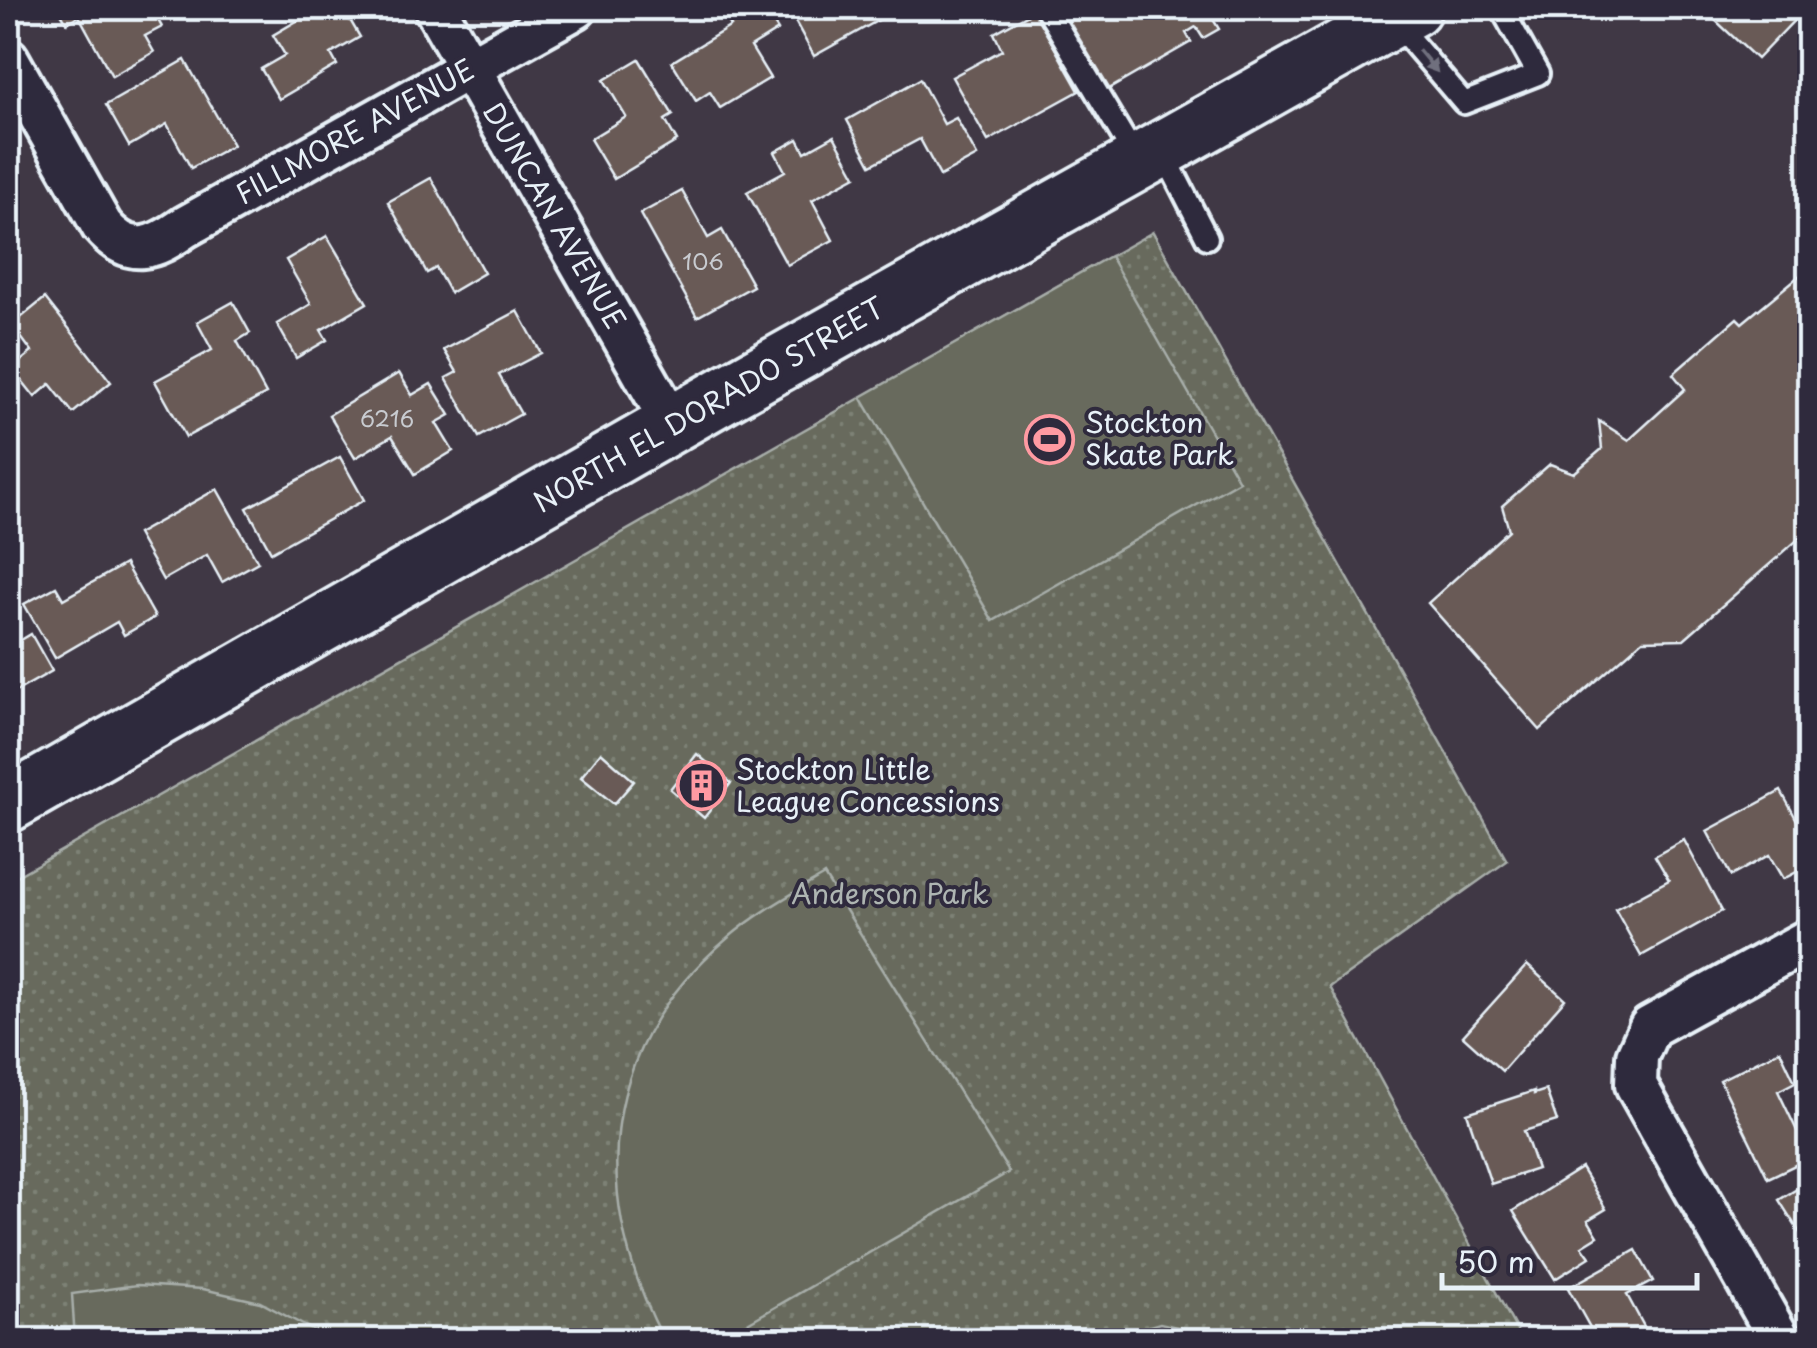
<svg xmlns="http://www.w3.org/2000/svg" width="1817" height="1348" viewBox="0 0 1817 1348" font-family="'Playpen Sans',sans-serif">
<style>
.park{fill:url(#park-dots);stroke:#a8aeaa;stroke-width:2.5}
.pitch{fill:#676b5d;stroke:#a8aeaa;stroke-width:2.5}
.building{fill:#695a57;stroke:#e8f1f8;stroke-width:2.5}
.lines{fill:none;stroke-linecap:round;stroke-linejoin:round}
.service-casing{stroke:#e8f1f8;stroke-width:28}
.minor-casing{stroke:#e8f1f8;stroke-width:48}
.secondary-casing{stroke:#e8f1f8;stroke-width:62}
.service{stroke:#2f2a3d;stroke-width:20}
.minor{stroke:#2f2a3d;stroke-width:40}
.secondary{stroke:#2f2a3d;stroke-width:55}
.oneway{fill:#70707e}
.labels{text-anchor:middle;stroke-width:8;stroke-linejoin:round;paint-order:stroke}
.number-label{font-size:22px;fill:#c8cbd0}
.street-label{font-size:28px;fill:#e8f1f8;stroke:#2f2a3d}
.poi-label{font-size:28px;fill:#e8f1f8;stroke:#2f2a3d;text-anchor:start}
.park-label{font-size:28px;fill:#aeb5b2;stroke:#2f2a3d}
</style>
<defs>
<pattern id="park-dots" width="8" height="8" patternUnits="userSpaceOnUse" patternTransform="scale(2.5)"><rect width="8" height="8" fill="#676b5d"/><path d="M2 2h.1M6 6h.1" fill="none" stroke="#7d8175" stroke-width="1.8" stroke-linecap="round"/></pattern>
</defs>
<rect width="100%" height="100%" fill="#403845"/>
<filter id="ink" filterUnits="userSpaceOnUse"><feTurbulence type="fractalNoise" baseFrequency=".01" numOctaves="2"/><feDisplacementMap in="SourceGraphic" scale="20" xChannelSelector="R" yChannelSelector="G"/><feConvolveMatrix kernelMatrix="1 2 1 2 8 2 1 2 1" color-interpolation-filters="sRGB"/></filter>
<g filter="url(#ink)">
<polygon class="park" points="1153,232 1507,861 1330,987 1522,1340 1232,1340 1160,1323 1100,1340 8,1340 8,881"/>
<g class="pitch">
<polygon points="1110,256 1239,481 993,621 861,397"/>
<path d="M824 875 1009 1172 718 1340H664C589 1195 597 1048 728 938 757 913 792 894 824 875Z"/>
<polygon points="137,1285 203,1289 260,1302 331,1340 75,1340 72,1294"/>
</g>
<g class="building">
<polygon points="58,8 151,8 162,27 145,36 154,52 112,76 79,16 67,23"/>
<polygon points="319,8 343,8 360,37 331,54 337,65 279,99 261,69 285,55 273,35"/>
<polygon points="739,8 764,8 778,30 751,47 770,78 720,108 710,92 696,101 672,62 731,26 725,16"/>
<polygon points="799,8 879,8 884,17 814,56 790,12"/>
<polygon points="1053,8 1246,8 1229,17 1225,8 1211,16 1219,29 1203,38 1196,27 1186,33 1191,42 1102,93"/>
<polygon points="1702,8 1797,8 1802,12 1757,59"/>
<polygon points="1034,11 1079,91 988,141 952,77 1002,50 994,33"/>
<polygon points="639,59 673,115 665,120 677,141 614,179 590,139 626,117 604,80"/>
<polygon points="185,60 233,145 191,168 167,124 129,146 106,105"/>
<polygon points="920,79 944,124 956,118 977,156 940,176 920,139 871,165 847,120"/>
<polygon points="834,136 856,176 812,200 833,240 787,265 747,192 785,171 775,152 798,139 805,152"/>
<polygon points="431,178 484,273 450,293 436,268 427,273 388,202"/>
<polygon points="682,191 708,238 722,230 753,286 697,317 640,214"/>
<polygon points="327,236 367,303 321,330 327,340 296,358 277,324 311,304 286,260"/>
<polygon points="1805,271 1810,273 1810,529 1684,639 1643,640 1540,730 1428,603 1509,530 1502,506 1550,464 1574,473 1602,449 1599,421 1629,440 1685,389 1673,374 1737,318 1742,323"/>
<polygon points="45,298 111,382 73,413 50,384 35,397 12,368 32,352 12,325"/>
<polygon points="233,302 250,333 237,341 266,394 186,437 155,381 212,350 197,322"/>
<polygon points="518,311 541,353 499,375 521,414 479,437 446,378 457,372 444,350"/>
<polygon points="399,373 412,395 431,384 450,415 436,423 453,451 415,474 392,436 355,458 329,415"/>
<polygon points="340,457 364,500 271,552 247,508"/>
<polygon points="217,489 258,562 222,582 207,555 163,580 137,534"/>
<polygon points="125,564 155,617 124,635 117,622 55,658 24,604 56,587 63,599"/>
<polygon points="31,634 52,671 8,696 8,648"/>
<polygon points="601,752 634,781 614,804 581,777"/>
<polygon points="697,754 731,783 704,818 670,789"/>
<polygon points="1781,791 1810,844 1810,865 1783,879 1769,855 1731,876 1707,831"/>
<polygon points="1684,840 1722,911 1641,956 1615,909 1669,880 1655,856"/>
<polygon points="1527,965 1565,999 1502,1071 1463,1036"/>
<polygon points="1780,1050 1795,1082 1778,1091 1810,1158 1768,1178 1720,1080"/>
<polygon points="1546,1090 1557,1121 1524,1131 1537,1169 1491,1184 1467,1113 1534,1091 1534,1094"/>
<polygon points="1581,1168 1606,1209 1588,1220 1598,1236 1582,1246 1590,1257 1555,1279 1513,1211"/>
<polygon points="1810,1181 1810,1249 1779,1200"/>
<polygon points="1636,1250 1653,1281 1627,1295 1648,1334 1635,1340 1597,1340 1568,1288"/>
</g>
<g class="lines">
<defs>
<g id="service">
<polyline points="1046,8 1137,160"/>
<polyline points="1395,22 1464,103 1538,74 1501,8"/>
<polyline points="1163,152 1207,238"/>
</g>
<g id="minor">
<polyline points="435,8 673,425"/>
<path d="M8 59 102 226C130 259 154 249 185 227L576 8"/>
<polyline points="1780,1340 1636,1085 1637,1056 1650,1027 1810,939"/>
</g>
<polyline id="secondary" points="8,804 732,390 1413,8"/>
</defs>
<use href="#service" class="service-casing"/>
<use href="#minor" class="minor-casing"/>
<use href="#secondary" class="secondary-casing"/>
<use href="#service" class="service"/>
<use href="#minor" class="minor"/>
<use href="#secondary" class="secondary"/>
</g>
<defs><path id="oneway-solid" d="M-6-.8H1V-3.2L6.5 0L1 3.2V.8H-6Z" transform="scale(2.5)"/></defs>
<use class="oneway" href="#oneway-solid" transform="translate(1428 61) rotate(50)"/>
</g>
<defs>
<symbol id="stadium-ring" viewBox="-11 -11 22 22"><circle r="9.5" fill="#2f2a3d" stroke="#ff9aa2" stroke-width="1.5"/><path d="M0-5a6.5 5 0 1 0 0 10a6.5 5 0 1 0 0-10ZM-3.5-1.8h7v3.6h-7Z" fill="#ff9aa2"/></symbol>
<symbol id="building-ring" viewBox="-11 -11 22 22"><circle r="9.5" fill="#2f2a3d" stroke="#ff9aa2" stroke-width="1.5"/><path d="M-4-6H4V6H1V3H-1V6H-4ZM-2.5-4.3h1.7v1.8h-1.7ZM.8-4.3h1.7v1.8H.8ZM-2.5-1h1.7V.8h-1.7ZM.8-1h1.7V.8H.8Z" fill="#ff9aa2"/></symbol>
</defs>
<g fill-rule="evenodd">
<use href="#stadium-ring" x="1022" y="412" width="55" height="55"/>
<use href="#building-ring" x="674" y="758" width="55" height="55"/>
</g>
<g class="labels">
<g class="number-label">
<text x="703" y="270">106</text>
<text x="387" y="427">6216</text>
</g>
<g class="street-label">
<text transform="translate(355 132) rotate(-29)" y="10">FILLMORE AVENUE</text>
<text transform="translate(554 216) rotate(60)" y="10">DUNCAN AVENUE</text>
<text transform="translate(709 405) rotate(-30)" y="10">NORTH EL DORADO STREET</text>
</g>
<g class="poi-label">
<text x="1085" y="433">Stockton<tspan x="1085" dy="32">Skate Park</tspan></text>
<text x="736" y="780">Stockton Little<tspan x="736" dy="32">League Concessions</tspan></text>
</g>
<g class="park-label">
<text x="890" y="904">Anderson Park</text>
</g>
</g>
<rect width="1817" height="1348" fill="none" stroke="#2f2a3d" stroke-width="40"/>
<rect x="20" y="20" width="1777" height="1308" fill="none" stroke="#e8f1f8" stroke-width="4" filter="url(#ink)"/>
<path d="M1442 1273v15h255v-15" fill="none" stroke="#e8f1f8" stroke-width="5"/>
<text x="1457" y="1273" font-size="30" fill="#e8f1f8" stroke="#2f2a3d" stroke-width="8" paint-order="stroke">50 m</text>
</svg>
